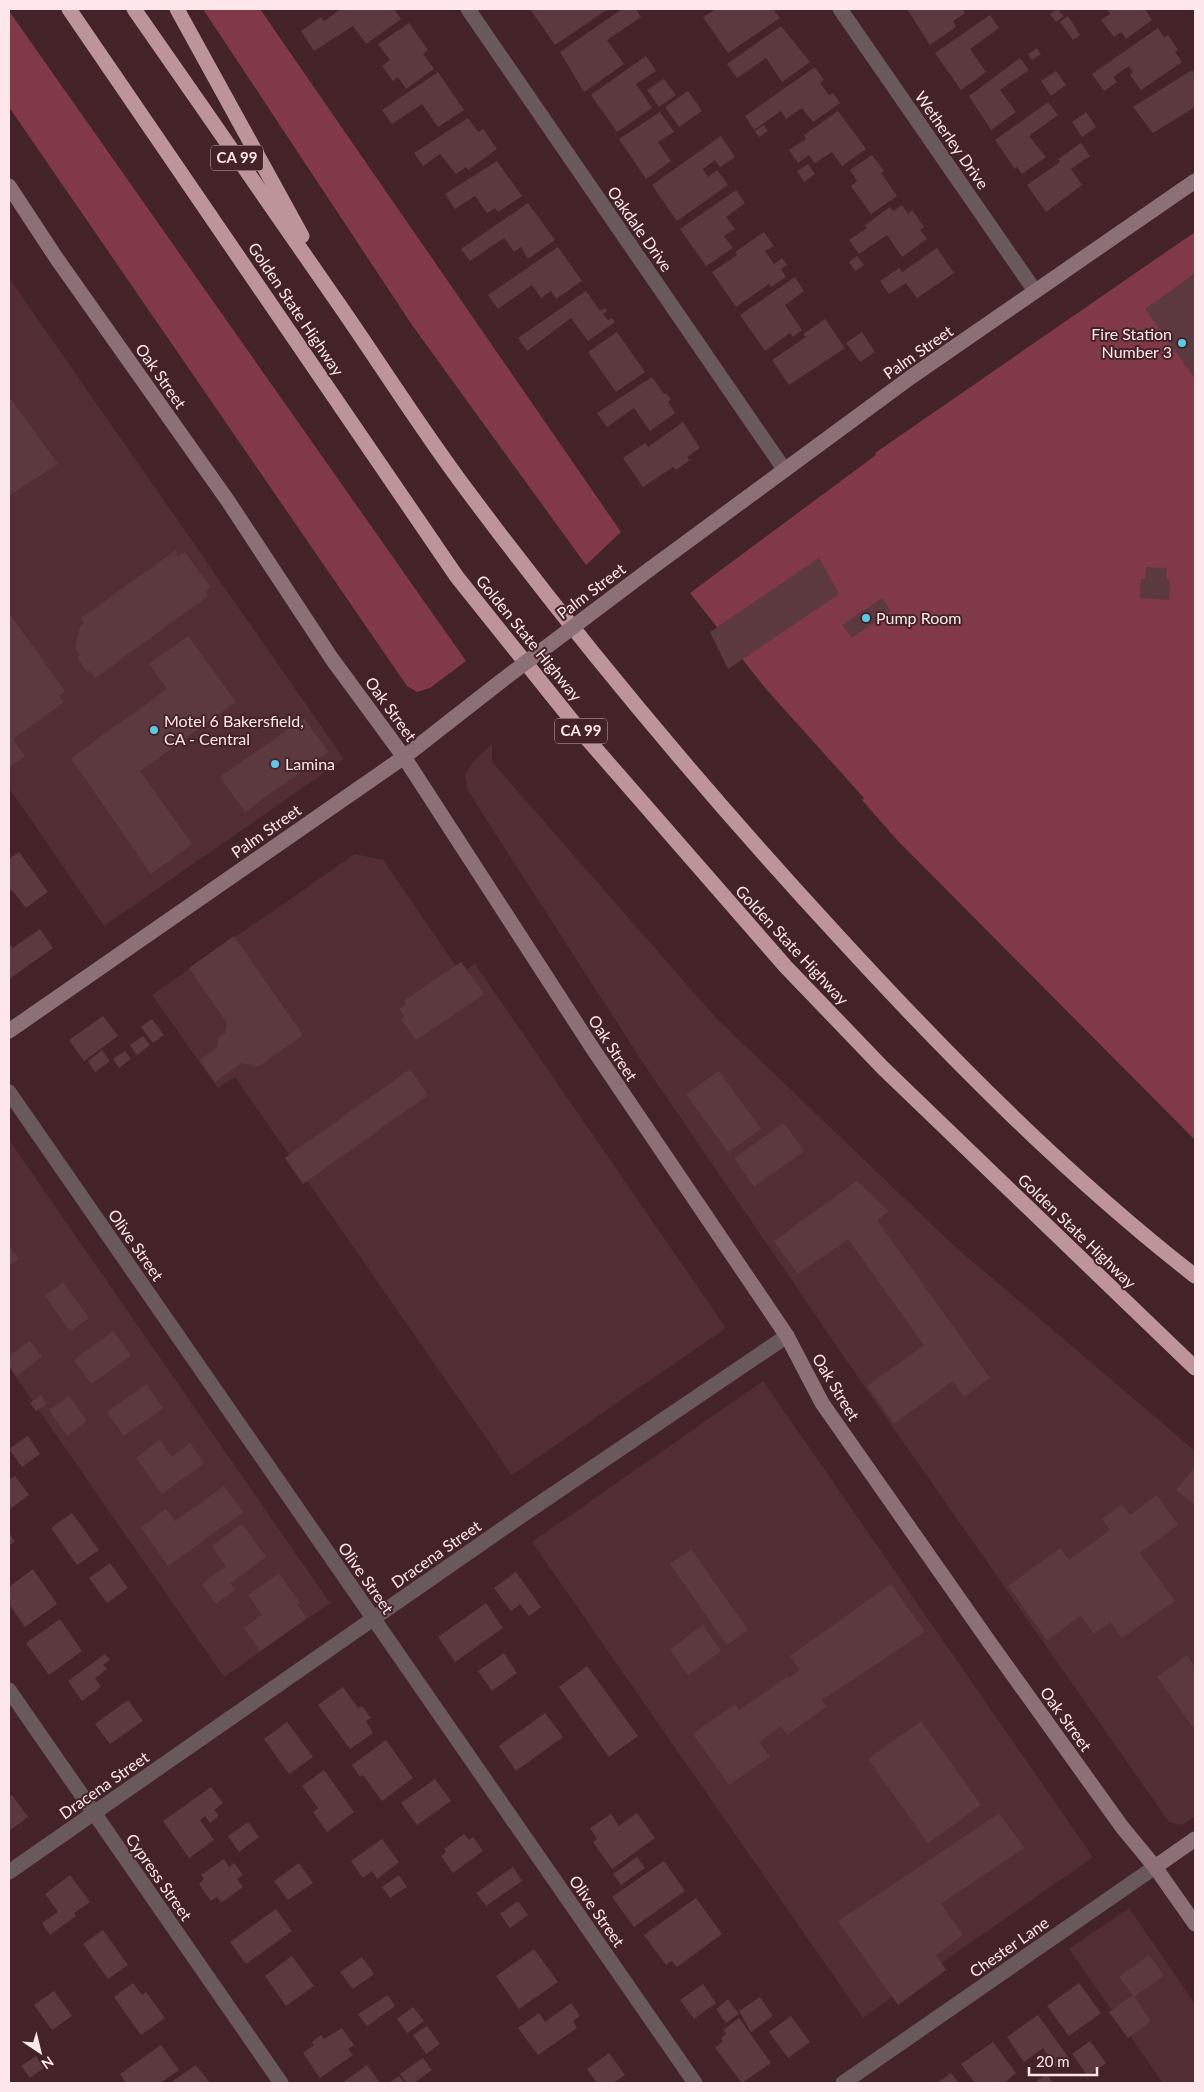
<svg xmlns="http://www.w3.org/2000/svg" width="1204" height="2092" viewBox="0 0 1204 2092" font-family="Lato,sans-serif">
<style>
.built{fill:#532d34}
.green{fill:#813948}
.building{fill:#5b393f}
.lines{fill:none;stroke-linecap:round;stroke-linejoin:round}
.street{stroke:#6a595b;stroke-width:15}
.secondary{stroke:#8b7175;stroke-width:15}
.highway{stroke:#bc949a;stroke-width:15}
.secondary-bridge{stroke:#8b7175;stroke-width:15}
.poi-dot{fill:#5bc8e6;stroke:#432328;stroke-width:2}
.labels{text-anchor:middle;stroke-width:4;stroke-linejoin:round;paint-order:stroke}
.shield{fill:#432328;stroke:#c5acb0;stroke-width:1}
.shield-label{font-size:15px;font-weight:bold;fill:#fde7ea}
.street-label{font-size:16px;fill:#fde7ea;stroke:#432328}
.poi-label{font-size:16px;fill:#fde7ea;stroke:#432328;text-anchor:start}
</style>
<rect width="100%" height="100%" fill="#432328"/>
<g class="built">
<polygon points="9,278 344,759 104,926 9,788"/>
<polygon points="492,744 492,762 716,1018 951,1243 1195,1451 1195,1816 1182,1825 1169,1822 862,1383 643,1063 468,791 465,774 474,761"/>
<polygon points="355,854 383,860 461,973 475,964 726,1328 512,1475 235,1077 218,1088 152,995"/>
<polygon points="9,1140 330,1603 224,1677 9,1367"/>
<polygon points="763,1381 1093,1857 863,2018 532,1542"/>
<polygon points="1129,1908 1195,2004 1195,2083 1163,2083 1069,1949"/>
</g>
<g class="green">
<polygon points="203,9 260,9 621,532 586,565 412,325"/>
<polygon points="9,11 466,661 430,688 417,692 407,686 9,107"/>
<polygon points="1195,232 1195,1140 897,840 862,800 864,798 766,689 690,593 876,455 875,453"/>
</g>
<g class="building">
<polygon points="341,9 394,9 401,19 366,44 353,26 314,51 301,31 321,17 324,21"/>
<polygon points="530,9 608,9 555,45"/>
<polygon points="622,9 636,9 641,17 607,40 624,64 584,92 560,52"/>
<polygon points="716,9 773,9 780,18 728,53 703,17"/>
<polygon points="907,9 963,9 965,13 953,21 956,27 930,45"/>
<polygon points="1057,9 1064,16 1056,22 1050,14"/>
<polygon points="1107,9 1145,9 1152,20 1126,39 1121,32 1114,37 1101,20 1110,14"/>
<polygon points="990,15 999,28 970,49 986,72 961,90 935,53"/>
<polygon points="1068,16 1080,35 1073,40 1060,22"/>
<polygon points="409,23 428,50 423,54 434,69 406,89 398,77 393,81 382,66 390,60 378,44"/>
<polygon points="781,26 810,62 782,82 766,58 737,78 727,64"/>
<polygon points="1158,28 1164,38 1168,35 1178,50 1175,52 1182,62 1141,90 1130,75 1133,72 1129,66 1113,77 1117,82 1104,91 1092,74"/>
<polygon points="1037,48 1041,54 1032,60 1028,54"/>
<polygon points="646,56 656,71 636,84 652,108 617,132 591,95"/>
<polygon points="1020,58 1029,70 1000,90 1016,112 991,130 969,96"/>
<polygon points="815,67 824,80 820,83 829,95 833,93 840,103 813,122 802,108 786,119 781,111 754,130 745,116"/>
<polygon points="1192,70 1195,75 1195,107 1153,133 1133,107"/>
<polygon points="1056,71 1066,85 1051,96 1041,81"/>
<polygon points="438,72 464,110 438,127 422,104 392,124 382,110"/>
<polygon points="664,79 676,95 659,107 647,90"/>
<polygon points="688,91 702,111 679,127 665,107"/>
<polygon points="1048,102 1058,115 1029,136 1046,157 1022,174 1017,167 1015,169 995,140"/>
<polygon points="838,111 866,149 842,166 832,152 815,163 809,155 798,163 789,150 806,139 804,135"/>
<polygon points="660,112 674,132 658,142 671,161 646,179 619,139"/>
<polygon points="1086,112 1096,127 1082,137 1072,122"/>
<polygon points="468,118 478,132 483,129 497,149 468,170 466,167 456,174 440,154 423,166 414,153"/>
<polygon points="764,125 768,131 759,137 755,131"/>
<polygon points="721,136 735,157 720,167 715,160 703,169 708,177 717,170 728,185 677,221 652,185"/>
<polygon points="1081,143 1090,156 1071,169 1082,185 1046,212 1027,185 1060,162 1058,159"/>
<polygon points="872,155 884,171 881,173 897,196 871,214 851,186 857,181 850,170"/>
<polygon points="497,161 522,196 498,212 495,208 487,213 475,196 455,209 445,194"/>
<polygon points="808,164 815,174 804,182 797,171"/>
<polygon points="736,190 745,203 726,217 735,229 724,236 733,248 706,266 680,229"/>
<polygon points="528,203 555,240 528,259 521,247 514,252 504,238 470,261 461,249"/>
<polygon points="902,205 908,214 912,210 924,227 920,230 927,239 902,257 887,235 859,254 849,240 867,228 865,225 890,207 893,211"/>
<polygon points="764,232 774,246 765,251 774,264 782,258 787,265 781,269 786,277 771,287 769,284 736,307 712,272 737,255 735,252"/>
<polygon points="558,247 582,281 556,299 551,291 541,298 532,285 498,309 488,295"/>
<polygon points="937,248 954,273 917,298 906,283 889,294 880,281 899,268 902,272"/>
<polygon points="857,256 864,265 855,271 849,262"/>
<polygon points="1195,273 1195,379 1145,309"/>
<polygon points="795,277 804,291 785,305 802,330 793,337 790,333 765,351 740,315"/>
<polygon points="586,291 600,311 605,308 607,311 603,314 608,320 612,318 615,322 588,341 571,318 527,351 518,338"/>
<polygon points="825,319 845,348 789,385 772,360 806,337 803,334"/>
<polygon points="617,332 645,372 616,392 588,352"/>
<polygon points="862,332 875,352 860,362 846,343"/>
<polygon points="652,377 664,394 666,393 671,400 668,402 675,413 650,431 634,408 607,427 597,413"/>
<polygon points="10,398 58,464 9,496 9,399"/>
<polygon points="683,422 700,448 687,457 690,460 676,470 673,467 643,487 623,458 645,443 648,447"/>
<polygon points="176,550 178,556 185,552 210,587 205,591 208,596 95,678 90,671 87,672 77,657 80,655 75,648 80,626 84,623 81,618"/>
<polygon points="819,558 839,594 728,669 710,632"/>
<polygon points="1146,567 1167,568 1166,579 1170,580 1169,600 1140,598 1141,579 1145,579"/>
<polygon points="882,598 891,611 852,638 842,625"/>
<polygon points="9,613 65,691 59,696 64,702 13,739 25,756 9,768"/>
<polygon points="188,636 236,702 140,771 192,844 151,874 71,758 167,689 149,664"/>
<polygon points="304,718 328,752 245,812 220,777"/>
<polygon points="19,852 48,892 26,908 12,890 9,893 9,859"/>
<polygon points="40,929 53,948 9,979 9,943 13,948"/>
<polygon points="234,936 303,1035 258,1067 242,1063 215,1082 200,1060 217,1048 218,1039 225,1033 227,1023 189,968"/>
<polygon points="461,962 484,994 416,1040 401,1019 405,1017 399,1009 406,1004 404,1001"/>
<polygon points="103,1016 118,1036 84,1061 69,1040"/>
<polygon points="152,1019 164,1035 153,1043 141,1027"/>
<polygon points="143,1036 150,1045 137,1055 130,1045"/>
<polygon points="102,1050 110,1061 95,1072 88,1061"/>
<polygon points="125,1051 131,1059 119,1068 113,1059"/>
<polygon points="410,1069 428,1095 303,1184 285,1158"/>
<polygon points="719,1071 761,1129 728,1152 686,1094"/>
<polygon points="784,1123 804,1151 754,1187 734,1158"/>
<polygon points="857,1181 889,1211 877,1220 990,1378 964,1397 953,1381 894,1424 867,1386 924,1345 848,1239 798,1274 774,1241"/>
<polygon points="9,1246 18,1259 9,1266"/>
<polygon points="63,1282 89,1318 70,1331 45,1296"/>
<polygon points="113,1331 131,1356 91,1384 74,1360"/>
<polygon points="30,1341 42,1357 16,1376 9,1365 9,1356"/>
<polygon points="146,1384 163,1408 124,1436 107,1412"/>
<polygon points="41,1395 47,1404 36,1411 30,1403"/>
<polygon points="69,1396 87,1421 67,1436 49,1410"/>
<polygon points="28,1436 40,1454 22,1467 9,1449"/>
<polygon points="160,1440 172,1457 190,1443 204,1463 162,1494 136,1458"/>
<polygon points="1195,1467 1195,1505 1176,1490"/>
<polygon points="15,1476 29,1495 10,1509 9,1480"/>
<polygon points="224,1486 243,1512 168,1566 141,1527 166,1509 175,1521"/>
<polygon points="1157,1495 1178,1525 1140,1553 1175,1601 1122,1638 1110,1622 1094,1634 1081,1616 1047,1640 1008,1586 1060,1548 1069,1560 1110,1530 1102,1519 1122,1504 1130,1515"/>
<polygon points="72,1513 99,1550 77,1565 51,1528"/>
<polygon points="242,1524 266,1557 230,1583 236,1590 216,1604 202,1584 226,1566 212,1546"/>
<polygon points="9,1533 15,1541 9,1546"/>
<polygon points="691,1549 748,1630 727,1645 670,1564"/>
<polygon points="110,1563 128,1588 107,1603 89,1578"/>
<polygon points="33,1569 57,1604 25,1627 9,1604 9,1587"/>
<polygon points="516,1572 541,1607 529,1616 520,1604 511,1611 494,1588"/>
<polygon points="279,1573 300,1603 297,1604 307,1618 260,1651 244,1628 262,1615 248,1595"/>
<polygon points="891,1584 925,1632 822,1700 827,1706 787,1735 781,1726 759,1742 770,1757 729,1785 693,1734 735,1704 739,1710 788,1676 789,1678 800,1670 790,1656"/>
<polygon points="486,1603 503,1628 455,1662 438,1637"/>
<polygon points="60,1619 82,1651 49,1675 26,1643"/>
<polygon points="703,1625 721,1651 688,1675 670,1649"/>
<polygon points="504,1653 517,1673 492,1691 478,1671"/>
<polygon points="105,1654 110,1660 103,1665 107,1669 95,1678 101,1687 82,1701 68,1681"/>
<polygon points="1187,1655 1195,1667 1195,1730 1157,1677"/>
<polygon points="587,1666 638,1736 609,1757 559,1687"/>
<polygon points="343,1687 358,1708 362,1706 371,1718 366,1721 373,1733 350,1749 318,1705"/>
<polygon points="128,1700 143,1721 110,1744 95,1724"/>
<polygon points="545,1713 563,1737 516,1771 499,1746"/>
<polygon points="921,1721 981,1805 928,1843 868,1759"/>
<polygon points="287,1722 313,1757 289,1774 264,1739"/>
<polygon points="386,1740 413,1778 382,1801 363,1775 360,1777 352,1765"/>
<polygon points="324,1770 354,1812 327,1832 313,1812 318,1808 302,1786"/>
<polygon points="435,1779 451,1801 417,1825 401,1803"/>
<polygon points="211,1787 223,1803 214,1810 219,1816 210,1823 205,1816 200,1820 214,1840 189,1858 163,1821"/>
<polygon points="12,1795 28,1817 9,1831 9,1797"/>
<polygon points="637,1813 655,1838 612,1869 593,1842 597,1839 590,1828 611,1814 619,1826"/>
<polygon points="999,1813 1024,1848 941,1904 963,1935 936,1955 946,1970 898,2005 838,1921"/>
<polygon points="248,1822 259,1837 239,1852 228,1836"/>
<polygon points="464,1834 469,1840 473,1837 483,1851 453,1873 441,1856 446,1852 444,1849"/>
<polygon points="382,1839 399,1862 377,1879 372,1871 363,1878 351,1861"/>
<polygon points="637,1857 645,1868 621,1885 613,1874"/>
<polygon points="224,1859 229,1867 234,1863 243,1875 237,1879 243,1887 221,1903 217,1897 211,1901 199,1884 204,1879 201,1875"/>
<polygon points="664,1861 685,1891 634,1927 612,1897"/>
<polygon points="299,1863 313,1883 288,1900 274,1881"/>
<polygon points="513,1867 522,1881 486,1906 476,1893"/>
<polygon points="70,1875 90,1902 74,1913 76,1916 50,1935 42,1923 58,1912 45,1894"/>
<polygon points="399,1875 407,1887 390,1898 382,1887"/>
<polygon points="696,1898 722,1934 677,1967 672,1961 666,1965 644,1935"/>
<polygon points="518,1901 528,1915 510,1928 500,1914"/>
<polygon points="276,1909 292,1931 246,1964 230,1942"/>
<polygon points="103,1930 128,1965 108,1979 83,1944"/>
<polygon points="534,1949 558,1982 519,2009 496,1976"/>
<polygon points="1149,1955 1164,1975 1134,1997 1119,1977"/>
<polygon points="292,1956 314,1986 286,2006 265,1976"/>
<polygon points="362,1957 374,1974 353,1989 340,1972"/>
<polygon points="133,1983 142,1995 146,1992 165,2018 141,2035 114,1997"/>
<polygon points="1079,1983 1101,2013 1069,2036 1047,2006"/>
<polygon points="703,1984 716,2003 694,2019 680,2000"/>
<polygon points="54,1991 72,2016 52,2030 34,2005"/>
<polygon points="388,1995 395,2006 367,2026 358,2014"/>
<polygon points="1133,1995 1151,2021 1128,2038 1109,2012"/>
<polygon points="760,1997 773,2016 751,2032 739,2011"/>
<polygon points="728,1999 739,2014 726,2023 716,2009"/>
<polygon points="571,2003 580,2016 573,2021 577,2028 538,2055 518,2028 539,2013 545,2022"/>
<polygon points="413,2007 424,2021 407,2033 397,2019"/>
<polygon points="1038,2015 1071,2061 1058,2070 1043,2048 1024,2062 1007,2037"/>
<polygon points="791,2016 810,2042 788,2058 769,2032"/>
<polygon points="739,2018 771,2063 742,2083 715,2048 723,2041 721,2038 726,2034 723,2030"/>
<polygon points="427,2026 440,2044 426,2054 413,2035"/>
<polygon points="342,2028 354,2045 348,2049 353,2055 320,2078 303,2053 314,2045 312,2042 321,2035 324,2039"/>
<polygon points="1090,2041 1106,2063 1088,2076 1072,2054"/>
<polygon points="993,2042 1016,2073 1004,2083 975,2083 961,2064"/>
<polygon points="161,2045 179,2070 160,2083 126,2083 120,2074"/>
<polygon points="609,2053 625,2075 613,2083 597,2083 587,2069"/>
<polygon points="36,2056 44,2068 30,2078 21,2066"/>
<polygon points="423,2058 432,2070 414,2083 407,2083 400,2074"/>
<polygon points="196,2065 210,2083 170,2083"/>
<polygon points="367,2065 380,2083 342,2083"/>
<polygon points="951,2073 959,2083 937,2083"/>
<polygon points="1047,2074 1053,2083 1034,2083"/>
<polygon points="399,2076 405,2083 389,2083"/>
</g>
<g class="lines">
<g class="street">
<polyline points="468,9 784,469"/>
<polyline points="840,9 1035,291"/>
<polyline points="9,1092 695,2083"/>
<polyline points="9,1690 281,2083"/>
<polyline points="9,1872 521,1516 787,1336"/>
<polyline points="843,2083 1155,1867"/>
</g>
<g class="secondary">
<polyline points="9,186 57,259 228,501 332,659 404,757 593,1049 787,1336 822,1403 990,1643 1122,1827 1155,1867 1195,1924"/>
<polyline points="650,569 911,377 1195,181"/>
<polyline points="9,1031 404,757 500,682"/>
<polyline points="1155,1867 1195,1839"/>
</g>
<g class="highway">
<polyline points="69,9 457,577 582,733 786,967 883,1068 1195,1368"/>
<path d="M134 9C202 107 271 205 338 303 381 365 421 429 466 489 582 645 707 794 839 937 950 1058 1066 1175 1195 1276"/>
<polyline points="177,9 302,236"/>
</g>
<polyline class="secondary-bridge" points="500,682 650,569"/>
</g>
<g class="poi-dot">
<circle cx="1182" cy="343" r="5"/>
<circle cx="866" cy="618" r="5"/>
<circle cx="154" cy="730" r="5"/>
<circle cx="275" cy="764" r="5"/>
</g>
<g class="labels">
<g class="shield">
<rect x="211" y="145.5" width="52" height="25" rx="4"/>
<rect x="555" y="718.5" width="52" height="25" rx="4"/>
</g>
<g class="shield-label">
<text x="237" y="163">CA 99</text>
<text x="581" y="736">CA 99</text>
</g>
<g class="street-label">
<text transform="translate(952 140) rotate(55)" y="6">Wetherley Drive</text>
<text transform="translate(640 229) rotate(55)" y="6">Oakdale Drive</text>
<text transform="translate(296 309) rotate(56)" y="6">Golden State Highway</text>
<text transform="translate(918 352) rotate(-35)" y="6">Palm Street</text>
<text transform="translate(161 376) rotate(55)" y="6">Oak Street</text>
<text transform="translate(591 591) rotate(-37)" y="6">Palm Street</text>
<text transform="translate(529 638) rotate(51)" y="6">Golden State Highway</text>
<text transform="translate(391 709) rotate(54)" y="6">Oak Street</text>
<text transform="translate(266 831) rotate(-35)" y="6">Palm Street</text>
<text transform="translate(792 945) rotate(47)" y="6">Golden State Highway</text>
<text transform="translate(613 1048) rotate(57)" y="6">Oak Street</text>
<text transform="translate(1077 1231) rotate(44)" y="6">Golden State Highway</text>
<text transform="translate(136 1245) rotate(55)" y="6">Olive Street</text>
<text transform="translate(836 1387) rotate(59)" y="6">Oak Street</text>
<text transform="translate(436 1554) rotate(-35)" y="6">Dracena Street</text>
<text transform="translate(366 1578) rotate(55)" y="6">Olive Street</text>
<text transform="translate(1066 1719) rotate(54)" y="6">Oak Street</text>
<text transform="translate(104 1785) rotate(-35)" y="6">Dracena Street</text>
<text transform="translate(159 1877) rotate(55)" y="6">Cypress Street</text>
<text transform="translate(597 1911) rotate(55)" y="6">Olive Street</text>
<text transform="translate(1009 1947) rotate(-35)" y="6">Chester Lane</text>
</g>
<g class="poi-label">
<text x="1172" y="340" text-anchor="end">Fire Station<tspan x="1172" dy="18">Number 3</tspan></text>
<text x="876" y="624">Pump Room</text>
<text x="164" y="727">Motel 6 Bakersfield,<tspan x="164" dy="18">CA - Central</tspan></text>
<text x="285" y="770">Lamina</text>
</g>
</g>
<rect width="1204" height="2092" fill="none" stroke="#fde7ea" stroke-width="20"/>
<g transform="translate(40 2052) rotate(145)" stroke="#432328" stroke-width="4" paint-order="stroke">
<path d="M0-4L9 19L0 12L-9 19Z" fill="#fde7ea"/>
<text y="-8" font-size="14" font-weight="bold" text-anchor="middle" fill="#fde7ea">N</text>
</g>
<path d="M1029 2067v8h68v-8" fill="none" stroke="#fde7ea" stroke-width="2.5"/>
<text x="1036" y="2067" font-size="15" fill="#fde7ea" stroke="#432328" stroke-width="4" paint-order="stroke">20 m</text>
</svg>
